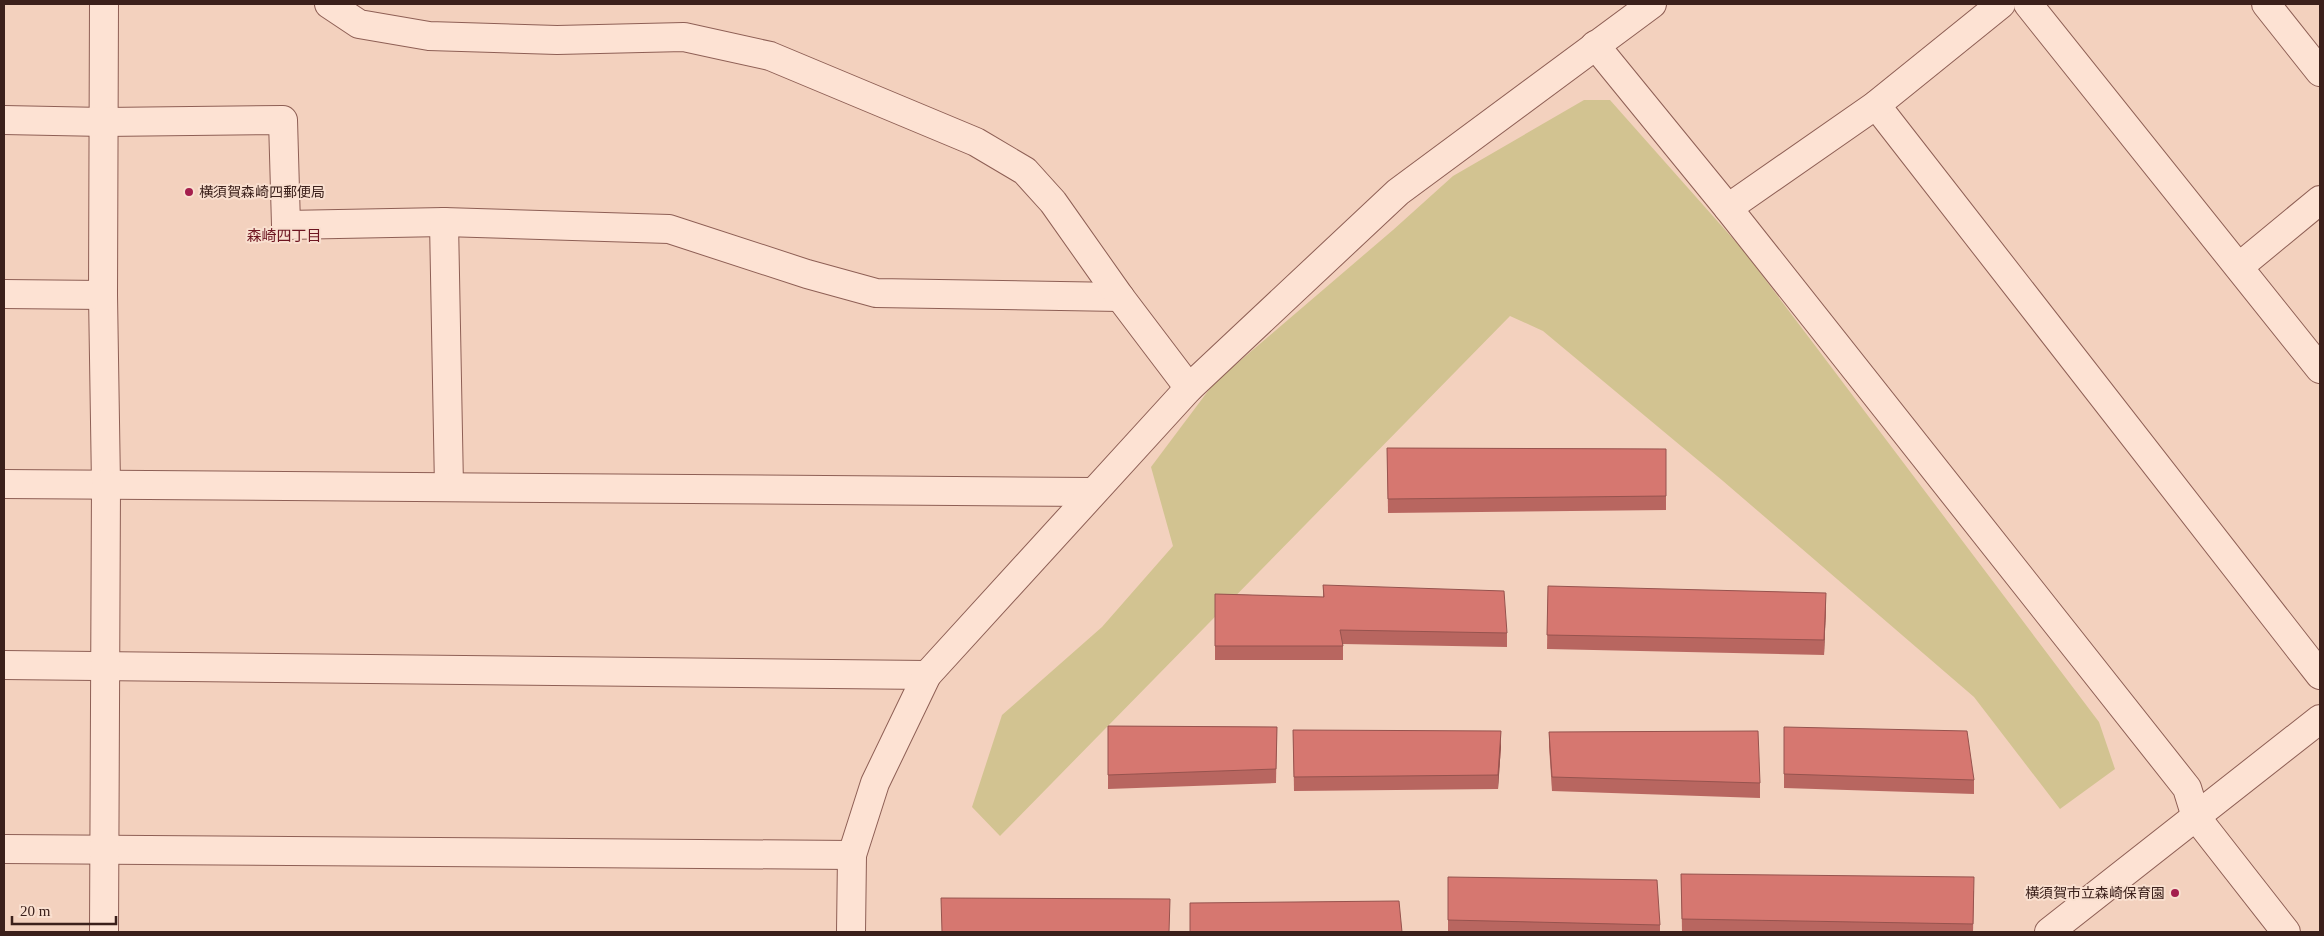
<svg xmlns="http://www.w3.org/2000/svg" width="2324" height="936" viewBox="0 0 2324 936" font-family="'Times New Roman','Noto Sans JP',serif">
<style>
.green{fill:#d2c391}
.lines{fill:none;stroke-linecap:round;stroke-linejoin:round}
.minor-casing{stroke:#8e5f55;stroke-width:30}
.tertiary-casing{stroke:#8e5f55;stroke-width:30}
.minor{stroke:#fde2d3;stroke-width:28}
.tertiary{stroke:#fde2d3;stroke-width:28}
.wall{fill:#b86660}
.shaded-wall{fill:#96534e}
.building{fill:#d67770;stroke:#96534e}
.poi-dot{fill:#a41e4d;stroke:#f9dfcf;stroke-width:2}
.labels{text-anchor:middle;stroke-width:4;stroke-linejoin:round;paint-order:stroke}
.poi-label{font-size:14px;fill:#3b201b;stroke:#f9dfcf;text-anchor:start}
.neighbourhood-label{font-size:15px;fill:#6d1521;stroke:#f9dfcf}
</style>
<rect width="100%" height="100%" fill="#f3d1be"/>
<polygon class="green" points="1584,100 1610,100 1743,250 2099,722 2115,769 2060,809 1974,697 1723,481 1543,331 1510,316 1000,836 972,807 1002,715 1102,627 1173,546 1151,467 1214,383 1393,230 1453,176"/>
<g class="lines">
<defs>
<g id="minor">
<polyline points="104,4 103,295 106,485"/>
<polyline points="2266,4 2320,72"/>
<polyline points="1595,45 1728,208 2187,788 2196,817 2286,932"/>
<polyline points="1876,105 2320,675"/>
<polyline points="4,120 104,122 283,120 286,225 444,222 669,229 807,274 876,293 1120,297"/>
<polyline points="1728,208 1876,105 2001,4"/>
<polyline points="444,222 449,487"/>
<polyline points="2240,266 2320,200"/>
<polyline points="4,294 103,295"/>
<polyline points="4,665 927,675"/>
<polyline points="4,849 852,855"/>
</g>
<g id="tertiary">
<polyline points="329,4 359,24 429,36 557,40 684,37 770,56 976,142 1025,171 1053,202 1120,297 1189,388"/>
<polyline points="2028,4 2320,369"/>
<polyline points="4,484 1093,492"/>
<polyline points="104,932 106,485"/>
<polyline points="851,932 852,855 875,783 927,675 1189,388 1398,192 1652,4"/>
<polyline points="2049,932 2320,719"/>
</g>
</defs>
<use href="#minor" class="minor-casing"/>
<use href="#tertiary" class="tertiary-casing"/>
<use href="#minor" class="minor"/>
<use href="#tertiary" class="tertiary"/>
</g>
<g class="wall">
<polygon points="1387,448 1666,449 1666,510 1388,513"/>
<polygon points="1323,585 1507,633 1507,647 1343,644 1343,660 1215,660 1215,594 1323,597"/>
<polygon points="1548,586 1826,607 1824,655 1547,649"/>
<polygon points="1108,726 1277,727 1276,783 1108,789"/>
<polygon points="1784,727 1974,780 1974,794 1784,788"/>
<polygon points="1293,730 1501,746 1498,789 1294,791"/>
<polygon points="1549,732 1760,783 1760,798 1552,791 1549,746"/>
<polygon points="1681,874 1974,891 1973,932 1682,932"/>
<polygon points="1448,877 1660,925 1660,932 1448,932"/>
</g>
<g class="shaded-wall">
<polygon points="1826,593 1826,607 1824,655 1824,640"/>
<polygon points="1501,731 1501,746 1498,789 1498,775"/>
</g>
<g class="building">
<polygon points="1387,448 1666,449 1666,496 1388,499"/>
<polygon points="1323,585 1504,591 1507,633 1340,630 1343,646 1215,646 1215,594 1324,597"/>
<polygon points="1548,586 1826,593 1824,640 1547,635"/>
<polygon points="1108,726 1277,727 1276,769 1108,775"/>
<polygon points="1784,727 1967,731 1974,780 1784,774"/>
<polygon points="1293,730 1501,731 1498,775 1294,777"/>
<polygon points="1758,731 1760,783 1552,777 1549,732"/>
<polygon points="1681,874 1974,877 1973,924 1682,919"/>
<polygon points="1448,877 1657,880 1660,925 1448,920"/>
<polygon points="941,898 1170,899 1169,932 942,932"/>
<polygon points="1399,901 1402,932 1190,932 1190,903"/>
</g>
<g class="poi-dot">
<circle cx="189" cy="192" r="5"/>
<circle cx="2175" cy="893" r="5"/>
</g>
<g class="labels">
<g class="poi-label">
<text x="199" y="197">横須賀森崎四郵便局</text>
<text x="2165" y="898" text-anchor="end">横須賀市立森崎保育園</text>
</g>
<g class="neighbourhood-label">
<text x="284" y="241">森崎四丁目</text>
</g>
</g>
<rect width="2324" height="936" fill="none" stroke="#3b201b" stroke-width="10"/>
<path d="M12 916v8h104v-8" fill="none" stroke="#3b201b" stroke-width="2.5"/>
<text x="20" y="916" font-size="15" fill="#3b201b" stroke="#f9dfcf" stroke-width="4" paint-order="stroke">20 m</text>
</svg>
